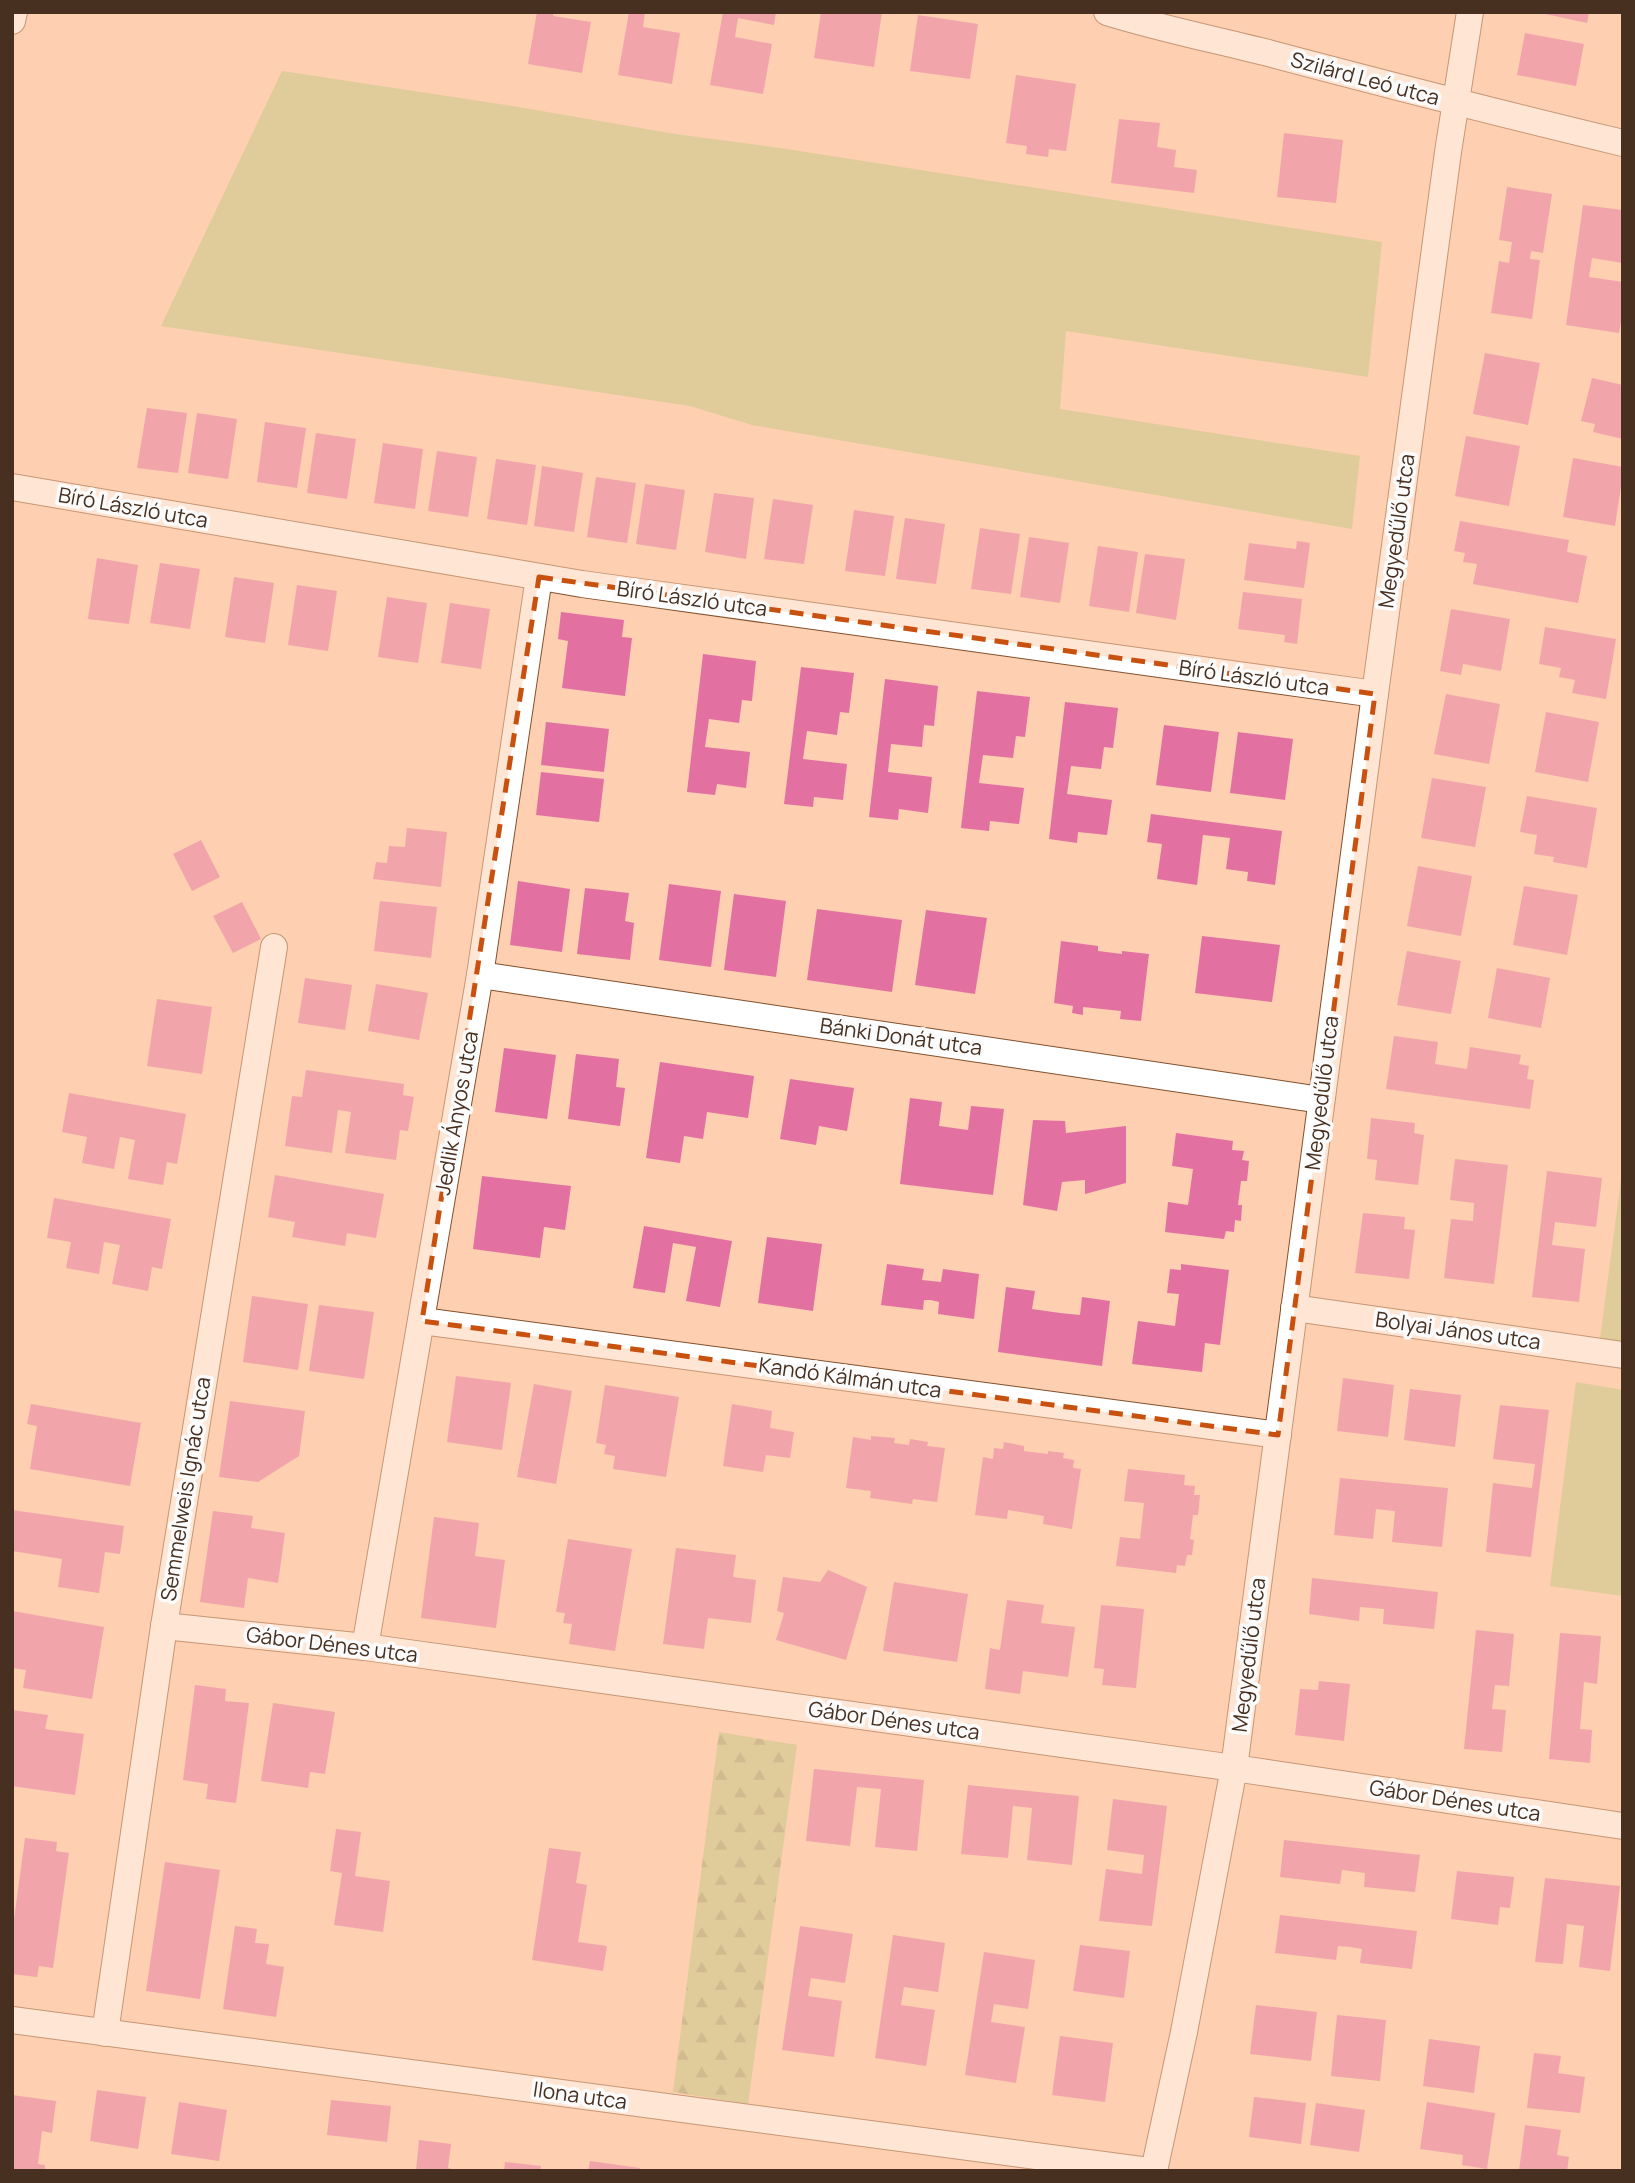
<svg xmlns="http://www.w3.org/2000/svg" width="1635" height="2183" viewBox="0 0 1635 2183" font-family="Manrope,sans-serif">
<style>
.grass{fill:#bcc57e}
.forest{fill:url(#forest-firs)}
.building{fill:#e271a2}
.lines{fill:none;stroke-linecap:round;stroke-linejoin:round}
.minor-casing{stroke:#83502c;stroke-width:28}
.minor{stroke:#fff;stroke-width:26}
.marked{fill:none;stroke:#c85110;stroke-width:5;stroke-dasharray:14 9;stroke-linejoin:round}
.labels{text-anchor:middle;stroke-width:7;stroke-linejoin:round;paint-order:stroke}
.street-label{font-size:21px;fill:#483021;stroke:#fbfbfb}
</style>
<defs>
<pattern id="forest-firs" width="22" height="20" patternUnits="userSpaceOnUse" patternTransform="scale(1.75)"><rect width="22" height="20" fill="#bcc57e"/><path d="M5 1l3.5 6h-7zM16 11l3.5 6h-7z" fill="#9ba067"/></pattern>
</defs>
<rect width="100%" height="100%" fill="#fecfb0"/>
<g class="grass">
<polygon points="282,71 506,105 675,134 780,148 1382,242 1368,377 1066,331 1060,409 1360,456 1352,529 752,425 690,406 161,326"/>
<polygon points="1623,1164 1623,1342 1600,1339"/>
<polygon points="1576,1382 1623,1390 1623,1596 1550,1586"/>
</g>
<polygon class="forest" points="719,1732 797,1745 748,2104 673,2092"/>
<g class="building">
<polygon points="537,12 554,12 553,16 591,22 582,73 528,64"/>
<polygon points="629,12 645,12 643,27 680,33 672,84 618,75"/>
<polygon points="723,12 776,12 774,25 738,18 735,37 772,44 763,94 710,85"/>
<polygon points="821,12 882,12 874,67 814,58"/>
<polygon points="1536,12 1589,12 1587,23"/>
<polygon points="918,15 978,24 970,79 910,71"/>
<polygon points="1525,33 1584,44 1576,86 1517,75"/>
<polygon points="1016,75 1076,84 1066,151 1049,149 1048,157 1026,154 1027,146 1006,143"/>
<polygon points="1119,119 1160,123 1157,147 1176,150 1174,167 1197,170 1194,193 1111,183"/>
<polygon points="1284,133 1343,140 1336,203 1277,197"/>
<polygon points="1507,187 1552,194 1543,253 1531,251 1530,259 1540,260 1532,319 1491,313 1499,261 1509,263 1512,242 1499,240"/>
<polygon points="1583,205 1623,210 1623,263 1592,258 1589,277 1623,282 1623,310 1619,333 1566,325"/>
<polygon points="1485,353 1540,363 1528,425 1473,414"/>
<polygon points="1592,378 1623,385 1623,439 1593,432 1595,424 1581,421"/>
<polygon points="147,408 187,413 178,473 137,468"/>
<polygon points="197,413 237,419 228,479 188,473"/>
<polygon points="265,422 306,428 297,488 257,482"/>
<polygon points="316,433 356,439 347,499 307,493"/>
<polygon points="1466,436 1520,446 1509,506 1455,496"/>
<polygon points="383,443 423,449 415,509 374,503"/>
<polygon points="437,451 477,457 468,517 428,511"/>
<polygon points="1573,458 1623,467 1623,488 1621,487 1615,526 1563,517"/>
<polygon points="496,459 536,465 527,525 487,519"/>
<polygon points="542,466 583,473 574,532 534,526"/>
<polygon points="596,477 636,483 627,543 587,537"/>
<polygon points="645,484 685,490 676,550 636,544"/>
<polygon points="714,493 754,498 746,559 705,552"/>
<polygon points="773,499 813,505 804,564 764,559"/>
<polygon points="854,510 894,516 885,576 845,571"/>
<polygon points="905,518 945,524 936,584 896,579"/>
<polygon points="1460,521 1569,540 1567,552 1587,556 1578,603 1473,584 1477,564 1463,562 1465,553 1454,551"/>
<polygon points="980,528 1020,534 1011,594 971,589"/>
<polygon points="1029,537 1069,543 1060,603 1020,597"/>
<polygon points="1297,541 1310,543 1304,588 1244,580 1249,543 1296,549"/>
<polygon points="1098,546 1138,552 1129,612 1089,606"/>
<polygon points="1145,554 1185,559 1176,620 1136,613"/>
<polygon points="97,558 138,565 129,624 88,619"/>
<polygon points="160,563 200,569 190,629 150,623"/>
<polygon points="234,577 274,583 265,643 225,637"/>
<polygon points="297,585 337,591 328,651 288,645"/>
<polygon points="1243,592 1302,599 1297,644 1284,642 1285,635 1238,629"/>
<polygon points="387,597 427,603 418,663 378,657"/>
<polygon points="450,603 490,609 481,669 441,663"/>
<polygon points="1451,609 1510,619 1501,671 1463,664 1461,675 1440,671"/>
<polygon points="561,612 624,620 622,637 632,638 625,696 562,688 568,641 558,639"/>
<polygon points="1545,627 1616,639 1606,699 1572,693 1575,680 1559,677 1561,668 1539,664"/>
<polygon points="703,654 756,661 752,701 742,700 739,723 709,719 705,747 750,752 746,788 717,784 715,795 687,792"/>
<polygon points="801,667 854,673 849,713 840,712 837,735 807,731 803,759 847,764 843,800 814,797 813,807 784,804"/>
<polygon points="885,679 938,686 934,726 924,725 922,747 891,744 888,772 932,777 928,813 899,809 898,820 869,817"/>
<polygon points="977,691 1030,697 1025,737 1016,736 1013,758 983,755 979,783 1024,788 1019,824 990,821 989,831 961,828"/>
<polygon points="1446,694 1500,704 1489,764 1434,754"/>
<polygon points="1065,702 1118,708 1113,748 1104,747 1101,769 1071,766 1067,794 1112,800 1107,835 1078,832 1077,843 1049,839"/>
<polygon points="1546,712 1599,722 1588,782 1535,772"/>
<polygon points="546,722 609,729 604,772 541,765"/>
<polygon points="1164,725 1219,732 1211,792 1156,785"/>
<polygon points="1238,732 1293,739 1285,800 1230,793"/>
<polygon points="541,772 604,779 599,822 536,815"/>
<polygon points="1432,778 1486,787 1475,847 1421,838"/>
<polygon points="1527,796 1597,808 1587,868 1553,862 1554,857 1534,854 1537,835 1520,832"/>
<polygon points="1151,814 1282,831 1275,885 1247,881 1248,872 1226,869 1230,838 1203,835 1197,885 1157,879 1162,844 1147,842"/>
<polygon points="407,828 447,832 441,887 373,879 376,862 387,863 389,846 405,847"/>
<polygon points="201,840 220,877 192,891 173,854"/>
<polygon points="1418,866 1472,876 1461,936 1407,926"/>
<polygon points="518,881 570,889 562,952 510,945"/>
<polygon points="669,884 721,891 711,967 659,960"/>
<polygon points="1524,886 1578,895 1567,955 1513,945"/>
<polygon points="585,888 629,893 625,921 634,923 630,960 577,954"/>
<polygon points="734,894 786,901 776,977 724,970"/>
<polygon points="380,901 437,907 431,958 374,951"/>
<polygon points="242,902 261,939 233,953 213,916"/>
<polygon points="817,909 902,920 892,992 807,980"/>
<polygon points="926,910 987,918 975,994 915,985"/>
<polygon points="1202,936 1280,945 1272,1002 1195,993"/>
<polygon points="1061,941 1098,946 1098,951 1122,954 1122,951 1149,954 1141,1021 1120,1019 1121,1011 1083,1007 1083,1015 1072,1013 1073,1006 1054,1003"/>
<polygon points="1407,951 1461,961 1451,1014 1397,1005"/>
<polygon points="1497,968 1550,978 1541,1028 1488,1018"/>
<polygon points="305,978 352,985 345,1030 298,1023"/>
<polygon points="376,984 428,993 419,1040 368,1031"/>
<polygon points="157,999 212,1007 202,1074 147,1066"/>
<polygon points="1394,1036 1438,1042 1435,1064 1467,1069 1470,1047 1521,1055 1519,1064 1529,1066 1527,1079 1534,1080 1530,1109 1386,1089"/>
<polygon points="504,1048 556,1055 547,1119 495,1112"/>
<polygon points="576,1054 619,1059 616,1087 625,1088 620,1126 568,1119"/>
<polygon points="660,1062 754,1076 748,1118 707,1112 703,1139 684,1136 680,1163 646,1158"/>
<polygon points="306,1070 404,1084 403,1095 414,1097 408,1131 400,1130 396,1160 345,1153 351,1112 338,1110 332,1153 285,1146 292,1096 302,1097"/>
<polygon points="790,1079 854,1088 847,1131 819,1126 816,1145 780,1139"/>
<polygon points="69,1093 186,1114 177,1164 167,1162 163,1185 128,1179 135,1140 120,1137 114,1169 82,1163 87,1137 62,1132"/>
<polygon points="910,1098 942,1102 939,1126 968,1130 971,1106 1004,1109 993,1195 900,1184"/>
<polygon points="1371,1118 1415,1123 1414,1133 1424,1135 1418,1185 1375,1180 1377,1160 1367,1159"/>
<polygon points="1033,1120 1065,1121 1066,1133 1126,1126 1126,1183 1085,1194 1085,1180 1062,1182 1057,1211 1023,1205"/>
<polygon points="1176,1133 1233,1141 1232,1150 1244,1151 1242,1160 1249,1161 1247,1181 1241,1181 1238,1205 1242,1205 1241,1221 1235,1220 1234,1232 1226,1231 1224,1239 1165,1232 1168,1202 1188,1205 1193,1169 1172,1166"/>
<polygon points="1455,1159 1508,1165 1494,1284 1444,1278 1451,1219 1473,1221 1474,1203 1450,1200"/>
<polygon points="1547,1171 1602,1178 1596,1227 1555,1222 1552,1245 1585,1249 1579,1302 1532,1297"/>
<polygon points="275,1175 384,1194 376,1238 347,1233 345,1246 292,1237 295,1222 268,1217"/>
<polygon points="482,1176 571,1186 565,1230 544,1227 540,1258 473,1249"/>
<polygon points="54,1198 171,1219 162,1269 152,1267 148,1291 112,1284 120,1245 104,1242 99,1274 66,1268 71,1242 47,1238"/>
<polygon points="1363,1213 1405,1217 1404,1229 1415,1230 1409,1279 1355,1273"/>
<polygon points="644,1226 732,1241 720,1307 686,1301 696,1247 673,1243 665,1293 633,1288"/>
<polygon points="767,1237 822,1244 813,1311 758,1303"/>
<polygon points="887,1264 924,1269 922,1280 941,1282 943,1269 979,1274 974,1319 938,1314 939,1302 931,1300 924,1300 923,1310 881,1305"/>
<polygon points="1181,1264 1229,1270 1220,1345 1205,1343 1202,1372 1132,1364 1138,1321 1175,1326 1179,1294 1167,1293 1170,1269 1181,1270"/>
<polygon points="1006,1287 1035,1291 1032,1309 1060,1313 1080,1315 1082,1297 1110,1301 1102,1366 998,1352"/>
<polygon points="252,1296 308,1304 298,1370 243,1362"/>
<polygon points="319,1305 374,1312 364,1379 309,1371"/>
<polygon points="456,1376 511,1383 502,1450 447,1442"/>
<polygon points="1343,1378 1394,1385 1388,1437 1337,1431"/>
<polygon points="534,1384 572,1391 556,1484 517,1477"/>
<polygon points="605,1385 679,1397 666,1477 613,1469 615,1456 604,1454 606,1445 596,1443"/>
<polygon points="1410,1389 1461,1395 1455,1447 1404,1440"/>
<polygon points="230,1401 305,1411 299,1456 258,1482 219,1477"/>
<polygon points="31,1404 141,1423 130,1486 30,1469 37,1426 27,1424"/>
<polygon points="732,1404 772,1411 770,1428 794,1432 790,1458 766,1455 763,1472 723,1466"/>
<polygon points="1500,1405 1549,1410 1531,1557 1486,1552 1493,1483 1532,1488 1535,1464 1493,1459"/>
<polygon points="871,1436 895,1438 894,1443 909,1445 910,1439 928,1442 927,1446 945,1448 937,1502 913,1499 912,1504 870,1498 871,1491 846,1488 853,1437 871,1440"/>
<polygon points="1004,1442 1024,1446 1024,1451 1048,1454 1048,1451 1064,1453 1063,1458 1074,1460 1073,1468 1081,1469 1072,1529 1043,1524 1044,1516 1008,1510 1007,1519 975,1515 983,1457 993,1459 994,1448 1003,1449"/>
<polygon points="1128,1469 1185,1475 1184,1485 1195,1486 1194,1495 1200,1495 1198,1515 1193,1515 1190,1539 1194,1540 1192,1555 1187,1555 1185,1566 1177,1565 1176,1573 1116,1566 1120,1537 1140,1539 1144,1503 1124,1501"/>
<polygon points="1340,1478 1448,1488 1442,1547 1392,1542 1395,1511 1385,1510 1376,1509 1373,1539 1334,1535"/>
<polygon points="12,1510 124,1526 120,1554 105,1552 99,1593 58,1587 62,1559 12,1551"/>
<polygon points="213,1511 253,1516 251,1528 285,1533 278,1583 248,1578 244,1608 200,1602"/>
<polygon points="434,1517 479,1523 475,1556 505,1560 496,1628 421,1618"/>
<polygon points="568,1539 632,1549 615,1651 569,1644 572,1624 563,1623 565,1613 556,1612"/>
<polygon points="676,1548 736,1555 733,1577 756,1580 751,1623 708,1618 704,1649 663,1644"/>
<polygon points="828,1570 867,1587 846,1660 776,1640 784,1613 777,1611 783,1577 820,1582"/>
<polygon points="1312,1578 1438,1592 1434,1629 1383,1624 1384,1609 1360,1607 1359,1621 1309,1614"/>
<polygon points="894,1582 968,1594 957,1662 883,1651"/>
<polygon points="1007,1600 1044,1605 1041,1623 1075,1627 1068,1677 1023,1671 1020,1694 985,1689 990,1648 1000,1650"/>
<polygon points="1101,1605 1144,1609 1136,1688 1102,1685 1104,1669 1094,1668"/>
<polygon points="12,1611 104,1627 92,1699 23,1688 26,1670 12,1668"/>
<polygon points="1476,1630 1514,1634 1509,1686 1495,1685 1492,1709 1506,1710 1502,1752 1464,1749"/>
<polygon points="1560,1633 1601,1636 1597,1684 1584,1682 1580,1729 1592,1730 1590,1763 1549,1759"/>
<polygon points="1319,1681 1350,1684 1344,1741 1295,1735 1300,1689 1318,1690"/>
<polygon points="195,1685 226,1689 225,1701 249,1703 236,1803 206,1799 208,1784 183,1780"/>
<polygon points="273,1703 335,1712 325,1774 310,1772 308,1788 261,1781"/>
<polygon points="12,1710 48,1715 45,1729 84,1734 75,1795 12,1786"/>
<polygon points="814,1769 924,1780 917,1851 875,1847 881,1789 857,1787 850,1846 806,1841"/>
<polygon points="968,1785 1079,1796 1072,1865 1027,1860 1032,1808 1013,1806 1008,1858 961,1854"/>
<polygon points="1113,1799 1167,1806 1152,1926 1099,1921 1106,1869 1142,1874 1144,1855 1107,1850"/>
<polygon points="336,1829 361,1832 355,1876 390,1881 383,1932 334,1925 342,1873 330,1871"/>
<polygon points="25,1838 57,1842 56,1851 69,1853 53,1968 39,1966 37,1977 12,1974 12,1934"/>
<polygon points="1284,1840 1420,1855 1415,1892 1364,1887 1365,1873 1342,1870 1340,1884 1280,1877"/>
<polygon points="549,1848 581,1852 576,1883 587,1885 578,1942 607,1946 603,1971 532,1960"/>
<polygon points="165,1862 220,1870 200,1999 146,1991"/>
<polygon points="1457,1871 1514,1877 1510,1908 1500,1907 1498,1925 1451,1919"/>
<polygon points="1545,1878 1620,1886 1610,1971 1579,1967 1584,1926 1567,1924 1563,1964 1535,1962"/>
<polygon points="1280,1915 1417,1931 1412,1969 1360,1963 1362,1949 1350,1947 1338,1946 1336,1960 1275,1953"/>
<polygon points="235,1926 257,1929 255,1943 269,1944 266,1964 284,1967 276,2017 223,2009"/>
<polygon points="800,1926 853,1934 845,1983 811,1978 808,1996 842,2001 834,2057 782,2050"/>
<polygon points="893,1935 945,1943 938,1992 904,1987 901,2005 935,2010 926,2066 875,2058"/>
<polygon points="1080,1945 1130,1951 1124,1998 1073,1991"/>
<polygon points="984,1952 1035,1960 1028,2009 994,2004 991,2022 1025,2027 1016,2083 965,2075"/>
<polygon points="1256,2005 1317,2012 1311,2061 1250,2054"/>
<polygon points="1337,2015 1386,2020 1380,2081 1331,2076"/>
<polygon points="1060,2036 1113,2043 1105,2102 1052,2095"/>
<polygon points="1429,2039 1480,2046 1474,2093 1423,2086"/>
<polygon points="1534,2053 1561,2056 1558,2073 1585,2077 1580,2113 1527,2108"/>
<polygon points="97,2090 146,2097 138,2149 90,2141"/>
<polygon points="12,2095 56,2101 52,2133 42,2131 38,2164 45,2165 45,2171 12,2171"/>
<polygon points="1254,2097 1306,2103 1301,2144 1249,2137"/>
<polygon points="331,2100 391,2106 387,2142 327,2135"/>
<polygon points="179,2102 227,2110 219,2161 171,2154"/>
<polygon points="1427,2102 1495,2113 1487,2169 1462,2165 1463,2155 1420,2149"/>
<polygon points="1316,2103 1365,2110 1359,2152 1310,2145"/>
<polygon points="1525,2125 1561,2130 1557,2155 1569,2157 1567,2171 1519,2171"/>
<polygon points="419,2140 451,2144 448,2168 460,2171 416,2171"/>
<polygon points="590,2161 640,2168 639,2171 588,2171"/>
<polygon points="505,2162 541,2166 540,2171 504,2171"/>
</g>
<g class="lines">
<defs>
<g id="minor">
<path d="M1107 12C1162 29 1217 40 1272 54 1389 85 1506 115 1623 143"/>
<polyline points="12,21 14,12"/>
<polyline points="12,487 582,584 1375,694"/>
<polyline points="480,975 1321,1100"/>
<polyline points="1294,1308 1623,1355"/>
<polyline points="422,1321 1278,1435"/>
<polyline points="164,1626 365,1647 1234,1768 1623,1826"/>
<polyline points="365,1647 480,975 539,577"/>
<polyline points="12,2020 1149,2171"/>
<polyline points="105,2033 164,1626 274,947"/>
<polyline points="1154,2171 1184,2032 1234,1768 1375,694 1448,152 1470,12"/>
</g>
</defs>
<use href="#minor" class="minor-casing"/>
<use href="#minor" class="minor"/>
</g>
<path d="M0 0H1635V2183H0ZM539 577 1375 694 1278 1435 422 1321Z" fill="#fecfb0" fill-opacity=".55" fill-rule="evenodd"/>
<path class="marked" d="M539 577 1375 694 1278 1435 422 1321Z"/>
<g class="labels">
<g class="street-label">
<text transform="translate(1365 79) rotate(15)" y="7">Szilárd Leó utca</text>
<text transform="translate(133 508) rotate(10)" y="7">Bíró László utca</text>
<text transform="translate(1397 531) rotate(-82)" y="7">Megyedűlő utca</text>
<text transform="translate(692 599) rotate(8)" y="7">Bíró László utca</text>
<text transform="translate(1254 678) rotate(8)" y="7">Bíró László utca</text>
<text transform="translate(901 1037) rotate(8)" y="7">Bánki Donát utca</text>
<text transform="translate(1322 1093) rotate(-83)" y="7">Megyedűlő utca</text>
<text transform="translate(457 1113) rotate(-80)" y="7">Jedlik Ányos utca</text>
<text transform="translate(1458 1331) rotate(8)" y="7">Bolyai János utca</text>
<text transform="translate(850 1378) rotate(8)" y="7">Kandó Kálmán utca</text>
<text transform="translate(186 1489) rotate(-81)" y="7">Semmelweis Ignác utca</text>
<text transform="translate(332 1645) rotate(7)" y="7">Gábor Dénes utca</text>
<text transform="translate(1249 1655) rotate(-83)" y="7">Megyedűlő utca</text>
<text transform="translate(894 1721) rotate(8)" y="7">Gábor Dénes utca</text>
<text transform="translate(1455 1801) rotate(9)" y="7">Gábor Dénes utca</text>
<text transform="translate(580 2096) rotate(8)" y="7">Ilona utca</text>
</g>
</g>
<rect width="1635" height="2183" fill="none" stroke="#483021" stroke-width="28"/>
</svg>
